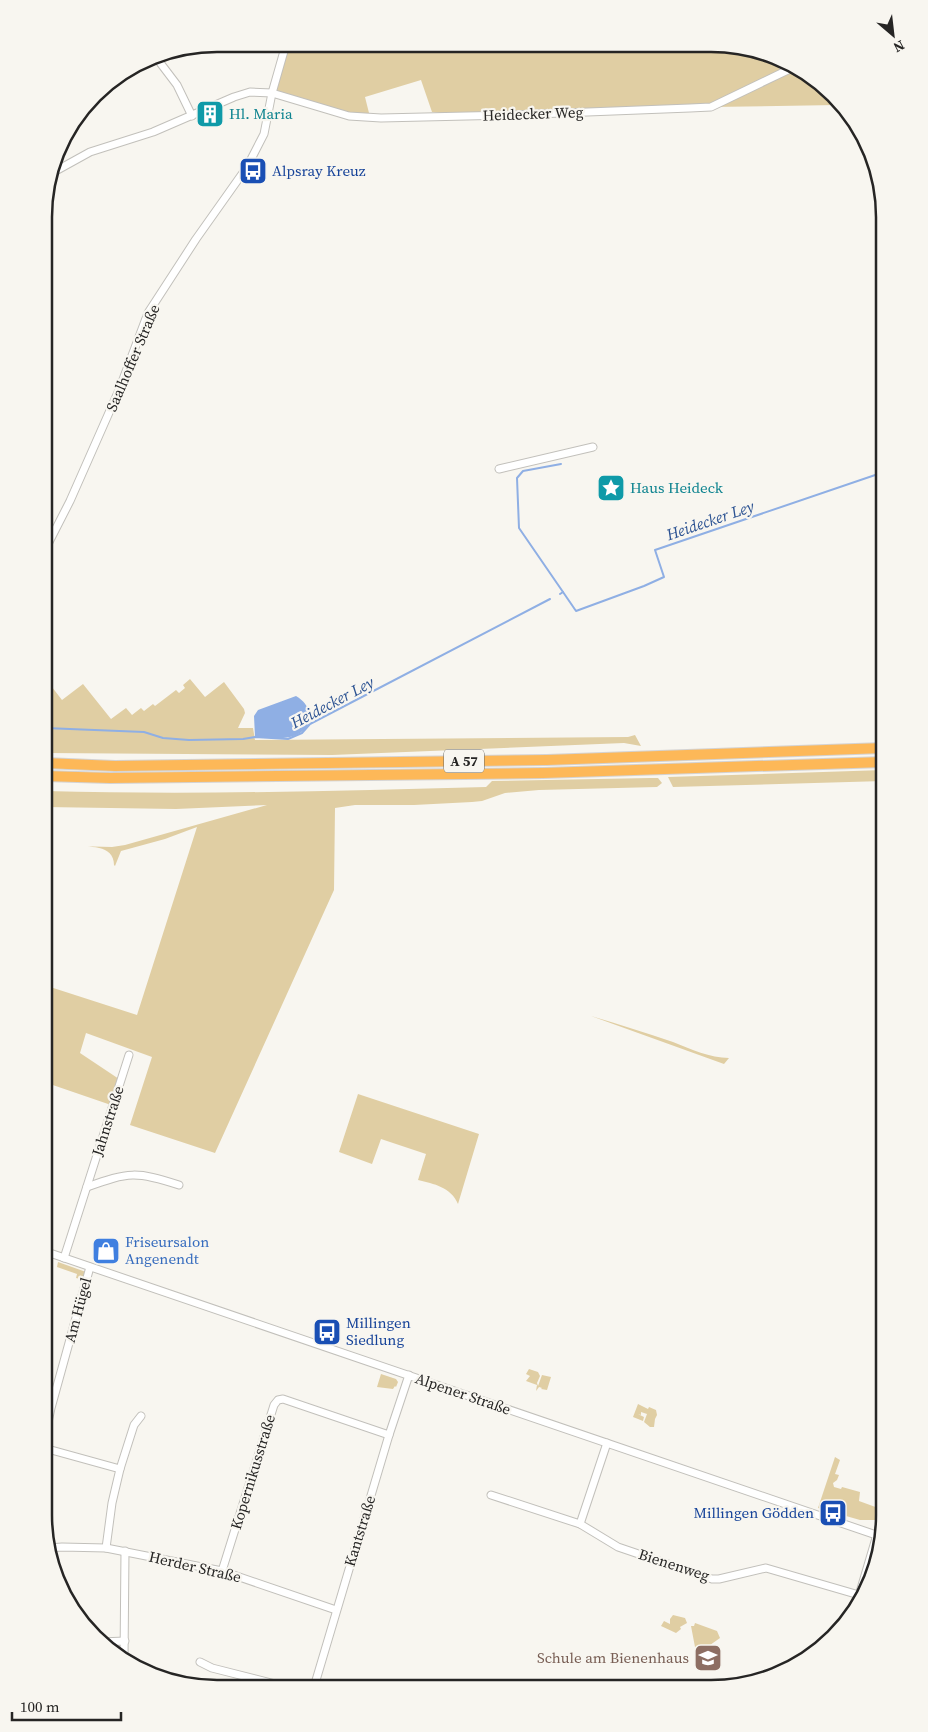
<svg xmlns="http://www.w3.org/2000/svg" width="928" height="1732" viewBox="0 0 928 1732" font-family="'Source Serif 4',serif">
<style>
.green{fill:#e0cea3}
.water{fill:#8fafe4}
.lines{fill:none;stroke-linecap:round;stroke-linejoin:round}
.stream{stroke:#8fafe4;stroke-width:2}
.minor-casing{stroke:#c2c0bb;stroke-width:9}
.highway-casing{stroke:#d4d3d3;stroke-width:12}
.minor{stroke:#fff;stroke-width:7}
.highway{stroke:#fdb858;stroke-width:10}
.labels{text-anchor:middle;stroke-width:4.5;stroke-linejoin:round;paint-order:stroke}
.shield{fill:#f8f6f0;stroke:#656461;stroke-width:1}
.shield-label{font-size:14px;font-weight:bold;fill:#262524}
.culture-label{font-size:15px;fill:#0d838f;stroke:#f8f6f0;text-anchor:start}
.street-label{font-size:15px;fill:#262524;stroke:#f8f6f0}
.transit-label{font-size:15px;fill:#164399;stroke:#f8f6f0;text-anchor:start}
.shop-label{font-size:15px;fill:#366cbe;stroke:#f8f6f0;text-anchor:start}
.education-label{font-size:15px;fill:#785e54;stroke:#f8f6f0;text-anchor:end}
.water-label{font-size:16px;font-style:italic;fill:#2b5292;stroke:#f8f6f0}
.rim{fill:none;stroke:#262524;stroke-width:2.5}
</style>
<rect width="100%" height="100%" fill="#f8f6f0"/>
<g class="green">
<polygon points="286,44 744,47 775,62 782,73 790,69 825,87 837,105 711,107 466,116 432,112 421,80 365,97 370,117 349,116 272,93"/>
<polygon points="45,678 62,700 83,684 111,719 126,708 132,715 141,708 144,711 153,704 155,706 176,690 179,693 185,688 183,685 190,679 205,697 224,682 244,709 245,713 238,728 253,728 255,740 628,737 635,735 641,746 624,743 332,755 45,753"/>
<polygon points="884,770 884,781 673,787 668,777"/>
<path d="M650 778H658L662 783 657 787 539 790 505 793 482 801 472 802 414 805H355L335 808 334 890 215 1153 130 1125 152 1057 86 1033 80 1053 119 1079 111 1105 44 1082V985L137 1015 197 827 165 839 121 851 115 866 114 865C114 844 88 847 73 846L112 847 125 845 267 805 176 809 45 807V791C192 795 339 791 486 787L492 781Z"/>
<path d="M591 1016C619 1024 646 1033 673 1042 691 1049 710 1058 729 1058L724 1064Z"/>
<path d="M358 1094 479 1134 458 1204C451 1187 434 1184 418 1180L426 1154 381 1139 372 1164 339 1152Z"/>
<polygon points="58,1262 86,1272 85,1280 76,1278 77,1274 57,1267"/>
<polygon points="529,1369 538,1372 540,1376 537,1383 538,1386 542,1375 551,1377 547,1390 541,1389 542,1388 539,1387 536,1391 537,1385 526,1381 530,1376 526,1374"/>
<polygon points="381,1374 396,1379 398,1382 396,1387 395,1386 393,1389 377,1387"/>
<polygon points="638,1404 648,1409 649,1407 656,1410 657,1415 655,1419 654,1427 650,1427 644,1422 647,1414 641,1412 641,1415 638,1414 644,1417 643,1421 633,1417"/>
<polygon points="835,1457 840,1460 835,1474 839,1475 837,1480 833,1483 834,1487 841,1489 842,1487 860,1492 859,1501 881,1509 876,1520 860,1520 818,1508"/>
<polygon points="673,1615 685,1618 687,1623 680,1627 681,1629 676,1633 661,1626 664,1621 670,1624 670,1619"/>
<polygon points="695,1623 717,1631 720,1638 703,1650 700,1647 695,1647 691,1626 694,1626"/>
</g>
<path class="water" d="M296 696C304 701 307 705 310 714 312 720 311 723 306 728 293 742 273 738 255 737L254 716 258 710Z"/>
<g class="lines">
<g class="stream">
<polyline points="561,464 523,471 517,478 519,528 563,592"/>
<polyline points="560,594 563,592 576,611 644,586 664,577 655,550 884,472"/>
<polyline points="45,728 144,732 163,738 189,740 243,739 255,737 288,739 302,733 310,724 550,599"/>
</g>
<defs>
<g id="minor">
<polyline points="155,56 177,85 192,116"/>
<polyline points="52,173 90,152 153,132 234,97 250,92 272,93 349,116 381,118 511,115 690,108 711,107 790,69"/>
<polyline points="499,469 593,447"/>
<polyline points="45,550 70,501 119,390 148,313 196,239 247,167 264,134 272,93 286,44"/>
<path d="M87 1187C129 1172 136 1171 179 1185"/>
<polyline points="44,1251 882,1537"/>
<polyline points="64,1258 129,1055"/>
<polyline points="44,1441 51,1408 90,1267"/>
<polyline points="44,1448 120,1469 112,1503 106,1548"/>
<polyline points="120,1469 134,1425 141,1416"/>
<polyline points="491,1495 580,1524 618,1547 712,1579 719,1579 766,1568 859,1595"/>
<polyline points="580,1524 607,1443"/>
<polyline points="49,1548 62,1547 106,1548 222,1571 336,1610"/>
<polyline points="222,1571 274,1405 278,1400 283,1399 389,1435"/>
<polyline points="855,1609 884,1511"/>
<polyline points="101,1642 125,1641"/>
<polyline points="124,1659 125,1551"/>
<polyline points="200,1662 212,1668 287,1687"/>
<polyline points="314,1687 389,1435 409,1375"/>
</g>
<g id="highway">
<polyline points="45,763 115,766 547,760 884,748"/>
<polyline points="45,776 110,778 543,773 884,762"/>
</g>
</defs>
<use href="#minor" class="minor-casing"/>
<use href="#highway" class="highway-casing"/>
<use href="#minor" class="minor"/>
<use href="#highway" class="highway"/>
</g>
<defs>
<symbol id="building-square" viewBox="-11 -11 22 22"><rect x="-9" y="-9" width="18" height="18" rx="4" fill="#0f9aa8" stroke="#f8f6f0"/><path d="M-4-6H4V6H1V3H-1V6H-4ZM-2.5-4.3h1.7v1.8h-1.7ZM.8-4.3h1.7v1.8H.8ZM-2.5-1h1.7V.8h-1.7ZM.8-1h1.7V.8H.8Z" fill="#fff"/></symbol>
<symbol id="bus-square" viewBox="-11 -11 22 22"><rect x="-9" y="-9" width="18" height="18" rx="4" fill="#1a4fb4" stroke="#f8f6f0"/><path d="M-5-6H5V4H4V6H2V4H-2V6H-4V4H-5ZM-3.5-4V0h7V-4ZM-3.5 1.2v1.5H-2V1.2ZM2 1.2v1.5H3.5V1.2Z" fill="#fff"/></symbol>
<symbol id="sight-square" viewBox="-11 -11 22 22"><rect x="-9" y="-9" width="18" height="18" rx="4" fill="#0f9aa8" stroke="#f8f6f0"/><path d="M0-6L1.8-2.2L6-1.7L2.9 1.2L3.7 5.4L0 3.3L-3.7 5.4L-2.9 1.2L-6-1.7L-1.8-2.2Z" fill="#fff"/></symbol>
<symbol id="shop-square" viewBox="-11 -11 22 22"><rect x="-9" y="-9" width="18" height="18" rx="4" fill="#3f7fe0" stroke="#f8f6f0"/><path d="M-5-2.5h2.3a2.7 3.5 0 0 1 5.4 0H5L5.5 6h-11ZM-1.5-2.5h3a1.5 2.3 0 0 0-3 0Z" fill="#fff"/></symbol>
<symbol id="school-square" viewBox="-11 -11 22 22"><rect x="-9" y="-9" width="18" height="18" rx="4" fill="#8d6e63" stroke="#f8f6f0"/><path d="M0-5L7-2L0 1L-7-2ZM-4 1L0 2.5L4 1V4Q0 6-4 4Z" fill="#fff"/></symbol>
</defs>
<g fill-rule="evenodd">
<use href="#building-square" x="194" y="98" width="32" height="32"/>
<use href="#bus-square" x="237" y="155" width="32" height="32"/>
<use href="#sight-square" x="595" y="472" width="32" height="32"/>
<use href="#shop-square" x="90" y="1235" width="32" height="32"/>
<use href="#bus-square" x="311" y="1316" width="32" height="32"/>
<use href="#bus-square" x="817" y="1497" width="32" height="32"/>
<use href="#school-square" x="692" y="1642" width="32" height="32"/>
</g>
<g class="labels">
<rect class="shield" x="444" y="749.5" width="40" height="23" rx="4"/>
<g class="shield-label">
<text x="464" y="766">A 57</text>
</g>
<g class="culture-label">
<text x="229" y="119">Hl. Maria</text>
<text x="630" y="493">Haus Heideck</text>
</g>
<g class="street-label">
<text transform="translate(533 114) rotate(-2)" y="5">Heidecker Weg</text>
<text transform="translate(133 358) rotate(-67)" y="5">Saalhoffer Straße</text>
<text transform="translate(108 1121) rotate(-72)" y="5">Jahnstraße</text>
<text transform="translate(78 1310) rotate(-75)" y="5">Am Hügel</text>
<text transform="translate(463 1394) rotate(19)" y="5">Alpener Straße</text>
<text transform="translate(253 1472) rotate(-73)" y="5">Kopernikusstraße</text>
<text transform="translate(360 1531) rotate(-73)" y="5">Kantstraße</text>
<text transform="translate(674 1565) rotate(18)" y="5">Bienenweg</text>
<text transform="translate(195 1567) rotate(13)" y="5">Herder Straße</text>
</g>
<g class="transit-label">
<text x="272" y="176">Alpsray Kreuz</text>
<text x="346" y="1328">Millingen<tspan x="346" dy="17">Siedlung</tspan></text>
<text x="814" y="1518" text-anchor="end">Millingen Gödden</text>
</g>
<g class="shop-label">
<text x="125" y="1247">Friseursalon<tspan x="125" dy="17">Angenendt</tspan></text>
</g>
<g class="education-label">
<text x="689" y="1663">Schule am Bienenhaus</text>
</g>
<g class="water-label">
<text transform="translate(710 520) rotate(-19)" y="6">Heidecker Ley</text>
<text transform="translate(332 702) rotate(-28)" y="6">Heidecker Ley</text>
</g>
</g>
<path d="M0 0H928V1732H0ZM217 52H711A165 165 0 0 1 876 217V1515A165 165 0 0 1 711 1680H217A165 165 0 0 1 52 1515V217A165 165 0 0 1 217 52Z" fill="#f8f6f0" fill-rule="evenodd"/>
<path class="rim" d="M217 52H711A165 165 0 0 1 876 217V1515A165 165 0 0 1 711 1680H217A165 165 0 0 1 52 1515V217A165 165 0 0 1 217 52Z"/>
<g transform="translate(893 35) rotate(152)" stroke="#f8f6f0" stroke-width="4" paint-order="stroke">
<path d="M0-4L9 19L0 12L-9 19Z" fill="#262524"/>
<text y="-8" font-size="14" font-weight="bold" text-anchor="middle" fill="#262524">N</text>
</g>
<path d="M12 1712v8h109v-8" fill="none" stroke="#262524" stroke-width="2.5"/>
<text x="20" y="1712" font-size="15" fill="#262524" stroke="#f8f6f0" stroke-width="4" paint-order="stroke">100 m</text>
</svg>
